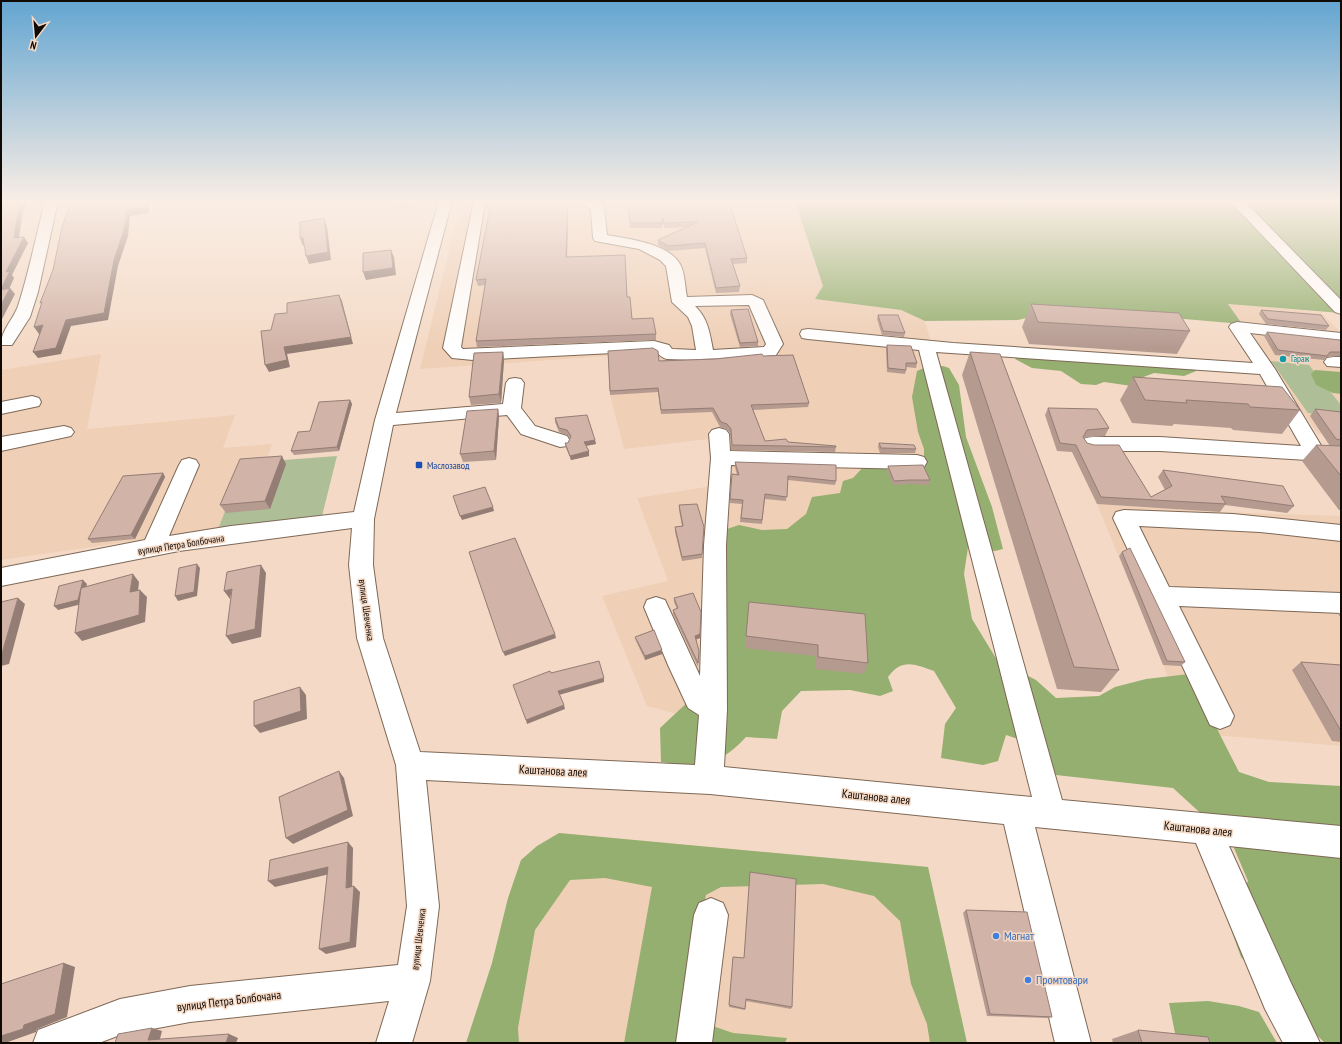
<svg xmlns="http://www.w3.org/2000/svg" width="1342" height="1044" viewBox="0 0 1342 1044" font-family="'PT Sans Narrow',sans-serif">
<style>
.built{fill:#efcfb6}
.green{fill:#aebf98}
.forest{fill:#94af6f}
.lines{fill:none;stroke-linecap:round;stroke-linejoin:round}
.minor-casing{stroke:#7e6856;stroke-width:2}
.major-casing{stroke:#7e6856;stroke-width:2}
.minor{fill:#fff;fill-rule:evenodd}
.major{fill:#fff;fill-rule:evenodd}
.wall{fill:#b59a90}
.shaded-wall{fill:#937d75}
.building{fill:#d2b3a7;stroke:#937d75}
.culture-dot{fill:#0f9aa8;stroke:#f4dac6;stroke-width:1.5}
.transit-dot{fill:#1a4fb4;stroke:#f4dac6;stroke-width:1.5}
.shop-dot{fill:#3f7fe0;stroke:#f4dac6;stroke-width:1.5}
.labels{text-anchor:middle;stroke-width:3;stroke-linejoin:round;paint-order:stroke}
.far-culture-label{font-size:9px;fill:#0d838f;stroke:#f4dac6;text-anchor:start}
.transit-label{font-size:10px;fill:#164399;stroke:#f4dac6;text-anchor:start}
.street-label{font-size:10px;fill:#110904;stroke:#f4dac6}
.near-street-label{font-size:12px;fill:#110904;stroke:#f4dac6}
.near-shop-label{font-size:12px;fill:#366cbe;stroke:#f4dac6;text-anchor:start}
</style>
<rect width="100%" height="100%" fill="#f4dac6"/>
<g class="built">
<polygon points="796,201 823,286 815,299 901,310 925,321 988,555 947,556 697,719 647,706 602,596 668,581 637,498 712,486 708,439 624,449 610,395 608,356 420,369 456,222 460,220 464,202"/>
<polygon points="1227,304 1321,312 1341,333 1341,436 1318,434"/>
<polygon points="101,354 87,429 235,415 223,448 272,444 266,461 244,463 218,529 1,560 1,370"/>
<polygon points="1097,504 1220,512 1341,516 1341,746 1191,733"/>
<polygon points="559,833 928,867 967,1043 481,1043"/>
</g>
<g class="green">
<polygon points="1271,361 1309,365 1341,405 1341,416 1308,413"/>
<polygon points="337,456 322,516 218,529 244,463"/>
</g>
<g class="forest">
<polygon points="795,201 1341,201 1341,313 1228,304 1242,324 1173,318 1054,311 1018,320 925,321 901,310 815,299 823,286"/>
<polygon points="1018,355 1188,362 1196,371 1184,376 1154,373 1138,379 1139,387 1104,382 1096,385 1081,384 1061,371 1032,368 1015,359"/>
<path d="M943 366 949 368 959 385 966 437 992 507 1003 549 995 551 968 547 964 574 972 619 997 660 1036 680 1056 698 1099 696 1115 687 1146 679 1189 674 1239 772 1269 782 1341 786V1043H1325L1284 1004 1241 957 1228 921 1248 881 1231 841 1173 788 1056 775 1041 747 1006 735 998 761 983 765 941 758 945 724 956 708 934 671C914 664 902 658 888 677L893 691 880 696 850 690 801 691 782 711 777 739 746 737C719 767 698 767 661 762L660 728 707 684 721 531 739 525 762 530 787 529 806 514 812 497 840 493 843 481 853 478 864 466 924 471V449L918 432 912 397 917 371 924 368Z"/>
<polygon points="1315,370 1341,372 1341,394 1333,393 1316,385 1311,374"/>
<polygon points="559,833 928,867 967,1043 930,1043 927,1024 911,984 900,921 874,896 823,884 721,887 706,895 681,1015 733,1033 787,1038 785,1043 624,1043 652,887 605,878 570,880 535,930 518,1028 519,1043 466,1043 492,963 508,898 521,860 537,846"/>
<polygon points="1208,1001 1239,1006 1259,1012 1277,1043 1177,1043 1169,1003"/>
</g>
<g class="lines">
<defs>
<g id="minor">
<path d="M45 201H58L38 292 30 317 12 345H1C1 330 13 320 18 306 29 272 36 236 45 201Z"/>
<polygon points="439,201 452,201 396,413 503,404 506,383 509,379 515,378 521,379 524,383 521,408 535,426 567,436 570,441 567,446 560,447 521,434 507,415 393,425 374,519 373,565 383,638 420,752 695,765 699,715 688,708 668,665 644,607 647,600 656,597 665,600 700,676 704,545 711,458 709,434 712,430 719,428 726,430 729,434 730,451 917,455 924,457 927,462 924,467 917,469 731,465 726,545 727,710 724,767 1032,797 919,350 808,339 802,338 800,334 802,330 808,329 953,343 1253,363 1229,327 1231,324 1237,322 1341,333 1341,343 1250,333 1275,369 1322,447 1341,448 1341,462 1160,451 1090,451 1083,449 1080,444 1083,439 1090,437 1160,437 1301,446 1260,374 936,352 1062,800 1341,826 1341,858 1229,846 1291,983 1320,1043 1283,1043 1265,1009 1196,843 1035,827 1091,1043 1055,1043 1004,824 710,794 426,780 439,906 430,981 412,1043 376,1043 389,1001 190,1022 120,1035 99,1043 33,1043 38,1030 120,999 190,986 398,965 407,906 396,765 357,638 349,565 352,528 179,551 1,586 1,568 145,540 179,465 182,460 189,458 196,460 199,465 169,536 231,526 354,512 375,420"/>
<path d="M474 201 485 203 461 347 463 349 654 341 669 345 672 349 696 350 692 326 688 317 672 302 666 266 660 260 639 249 595 241 593 238 591 209 578 201C587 201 598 199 604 207L607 235C628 239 668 243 680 264 685 273 685 287 687 297L752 295 763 300 783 344 776 355 719 361 667 359C661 358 659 353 653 351L473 360 452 358 443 348ZM749 305 766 344 764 347 713 350C710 334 708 318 695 306Z"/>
<polygon points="1333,357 1341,357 1341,367 1327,366 1324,362 1327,358"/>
<polygon points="32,396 39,398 41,402 39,406 1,414 1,402"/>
<polygon points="64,426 71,428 74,432 71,436 1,451 1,437"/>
<polygon points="1124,510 1233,514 1341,525 1341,541 1260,532 1139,526 1169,587 1341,593 1341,613 1179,606 1234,716 1230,725 1220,729 1210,725 1113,518 1116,512"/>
<polygon points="711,898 723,903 728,915 712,1043 676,1043 694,915 699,903"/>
</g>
<polygon id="major" points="1230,201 1244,201 1341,300 1341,314 1335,312"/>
</defs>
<use href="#minor" class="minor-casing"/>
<use href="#major" class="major-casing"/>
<use href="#minor" class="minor"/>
<use href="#major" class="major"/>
</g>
<g class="wall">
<polygon points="415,201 414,208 395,209 394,204"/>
<polygon points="526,201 568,201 567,257 627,297 632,319 656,334 656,340 477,347 476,341 485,285 478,286 476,280 490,208 486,208 485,203"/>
<polygon points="628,201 729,201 747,258 747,263 733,264 740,286 739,292 716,293 705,248 668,251 658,245 658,240 687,227 664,228 663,223 661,228 630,228"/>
<polygon points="1031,304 1190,331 1177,354 1029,344 1022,327"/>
<polygon points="731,310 758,342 758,346 740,347 730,314"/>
<polygon points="1261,310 1329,326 1326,330 1266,324 1259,314"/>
<polygon points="878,315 905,333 904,337 882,335 877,319"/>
<polygon points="1267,332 1341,342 1341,356 1327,357 1324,360 1275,355 1264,336"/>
<polygon points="887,345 917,363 916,368 906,367 906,370 905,374 887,372 886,349"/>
<polygon points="608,351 659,361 763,356 809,403 808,407 753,410 765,441 788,442 836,447 835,452 731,450 730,433 726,429 720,427 712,412 661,414 658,392 610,395"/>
<polygon points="503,352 504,360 501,403 471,405 469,397"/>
<polygon points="970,352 1119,670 1101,692 1057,689 962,375"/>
<polygon points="1133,377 1300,410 1282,434 1233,430 1231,428 1174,424 1172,426 1132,423 1120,400"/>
<polygon points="350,400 352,404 339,451 294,455 291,451 310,431"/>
<polygon points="1048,408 1109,428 1105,436 1083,438 1087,443 1151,497 1165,490 1158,477 1163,470 1294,506 1287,513 1225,505 1220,512 1097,504 1072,452 1057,451 1045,415"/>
<polygon points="498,409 499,417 496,460 463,462 460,454"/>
<polygon points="1315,409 1341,412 1341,510 1339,510 1302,461 1316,445 1330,446 1310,416"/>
<polygon points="555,418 595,440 596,444 586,446 589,451 589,456 571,460 566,448 565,443 568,443 570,438 567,435 559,432 555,422"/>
<polygon points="879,443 916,449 915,453 880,453 878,447"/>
<polygon points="735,462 836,481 835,485 788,480 786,501 765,499 762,524 740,522 742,504 730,503 732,474 737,475 735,467"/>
<polygon points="286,464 270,509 226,513 220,505"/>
<polygon points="888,466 930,480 929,485 908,484 893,485 887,470"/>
<polygon points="163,473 165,477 135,539 92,543 88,539"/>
<polygon points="679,505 704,527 702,558 682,561 675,532 675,527 682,526 679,510"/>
<polygon points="1122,552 1185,662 1181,666 1163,665 1119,556"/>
<polygon points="674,598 700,638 696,639 699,651 698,667 673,614 673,610 677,609 674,602"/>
<polygon points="749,602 868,663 864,674 815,669 815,656 745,648"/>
<polygon points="1341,612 1341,618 1338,614"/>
<polygon points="635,637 662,650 662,654 645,660 636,641"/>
<polygon points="1301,662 1341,665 1341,742 1332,741 1292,670"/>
<polygon points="750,872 792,1007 791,1009 746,1001 745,1010 729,1007 733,957 744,958"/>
<polygon points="966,910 1052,1017 1048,1018 987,1016 963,913"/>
<polygon points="1138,1030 1210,1043 1113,1043 1112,1039"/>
</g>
<g class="shaded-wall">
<polygon points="22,201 27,201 22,217 18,244 14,238 18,211"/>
<polygon points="146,201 149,201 149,213 130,216 128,236 118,266 108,320 71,326 61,354 38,358 33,352 66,320 114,260 127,210"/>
<polygon points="413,201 415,201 414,208 413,203"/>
<polygon points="568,201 567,262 566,257"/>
<polygon points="324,218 327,226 331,260 309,264 306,256"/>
<polygon points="663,218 663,223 661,228 661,223"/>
<polygon points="24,237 28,243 12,275 14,278 6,296 1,290 6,272"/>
<polygon points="300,238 303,238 306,245 303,246"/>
<polygon points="391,250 394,257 396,275 366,280 363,272"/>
<polygon points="10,288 15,294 1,321 1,305"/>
<polygon points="339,295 342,301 353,344 287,354 290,367 269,372 265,365"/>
<polygon points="43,325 48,332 39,334 34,327"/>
<polygon points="503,352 504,360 501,403 499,394"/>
<polygon points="350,400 352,404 339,451 337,447"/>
<polygon points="498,409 499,417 496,460 494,451"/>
<polygon points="595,440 596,444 585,446 584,442"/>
<polygon points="589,451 589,456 571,460 570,456"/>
<polygon points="282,456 286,464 270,509 265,501"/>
<polygon points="163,473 165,477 135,539 131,535"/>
<polygon points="493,507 494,511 462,520 460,516"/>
<polygon points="197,564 200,568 197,596 178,601 175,596"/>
<polygon points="261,565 266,573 261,637 232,644 226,636"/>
<polygon points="133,574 139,582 137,600 130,592"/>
<polygon points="83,580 87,584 82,604 58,610 54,606"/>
<polygon points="232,589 230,599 224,591"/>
<polygon points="140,590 147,597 145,622 82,641 75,633"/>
<polygon points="18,598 25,604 9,664 1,666 1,657"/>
<polygon points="555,634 556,638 505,656 503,652"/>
<polygon points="700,634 700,638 695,640 695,636"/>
<polygon points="662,650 662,654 645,660 645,656"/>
<polygon points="604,678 604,682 559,695 558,691"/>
<polygon points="300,687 306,695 307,719 260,733 254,726"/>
<polygon points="564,705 565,709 527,724 526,720"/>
<polygon points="339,771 344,778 353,816 293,844 286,838"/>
<polygon points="348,842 353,848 352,894 346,888"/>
<polygon points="328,867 334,873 275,887 268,881"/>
<polygon points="354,886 360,892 356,947 326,954 319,949"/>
<polygon points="64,963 75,967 67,1017 37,1029 36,1032 5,1043 1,1043 1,1036"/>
<polygon points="152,1028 162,1031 159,1043 148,1040"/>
<polygon points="229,1034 238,1038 236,1043 226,1043"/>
</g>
<g class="building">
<polygon points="1,201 22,201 18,211 14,238 24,237 6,272 10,271 1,289"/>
<polygon points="71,201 146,201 146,207 127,210 124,230 114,260 104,313 66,320 56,348 33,352 43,325 34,327 42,302 40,303 53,270 62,227"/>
<polygon points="394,201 413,201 413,203 394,204"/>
<polygon points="526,201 568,201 566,257 625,255 627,297 630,297 632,319 653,318 656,334 476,341 486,279 476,280 491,203 485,203"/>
<polygon points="628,201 729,201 747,258 731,259 740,286 716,288 705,243 668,246 658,240 698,222 664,223 663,218 661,223 630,223"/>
<polygon points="324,218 328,252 306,256 303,238 300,238 300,222"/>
<polygon points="391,250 393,268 363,272 363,253"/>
<polygon points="10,288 1,305 1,290"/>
<polygon points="339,295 351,337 284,347 287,360 265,365 261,331 271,330 275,314 287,313 287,303"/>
<polygon points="1031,304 1179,313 1190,331 1038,322"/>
<polygon points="748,309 758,342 740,343 731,310"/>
<polygon points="1261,310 1321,315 1329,326 1268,319"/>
<polygon points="878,315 898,315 905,333 883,331"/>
<polygon points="1267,332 1340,340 1341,342 1341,352 1330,352 1327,356 1278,350"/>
<polygon points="887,345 911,346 917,363 906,363 906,370 888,368"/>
<polygon points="653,348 658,351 659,361 715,359 762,354 763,356 793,355 809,403 751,405 765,441 786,439 788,442 836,446 836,447 732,445 731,429 727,424 721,422 713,408 661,410 658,388 610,391 608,351"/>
<polygon points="503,352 499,394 469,397 474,353"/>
<polygon points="970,352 1000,354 1119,670 1074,667"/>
<polygon points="1133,377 1282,387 1300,410 1250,407 1248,404 1186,400 1187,403 1145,400"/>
<polygon points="350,400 337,447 291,451 298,432 310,431 319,402"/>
<polygon points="1048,408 1097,409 1109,428 1087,430 1083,437 1087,443 1094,445 1119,445 1151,497 1172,486 1163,470 1283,486 1294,506 1221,496 1226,504 1101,497 1076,445 1060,443"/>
<polygon points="498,409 494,451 460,454 467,411"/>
<polygon points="1315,409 1341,412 1341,440 1336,439"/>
<polygon points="587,415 595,440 584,442 589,451 570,456 565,443 568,443 571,436 567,430 559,428 555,418"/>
<polygon points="879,443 914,445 916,449 881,448"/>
<polygon points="1316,445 1341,446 1341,476"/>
<polygon points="282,456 265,501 220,505 240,459"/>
<polygon points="735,462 836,465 836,481 788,476 787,497 765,494 762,520 741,518 743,500 730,499 732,474 739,475"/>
<polygon points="923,465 930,480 909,480 894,481 888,466"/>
<polygon points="163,473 131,535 88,539 123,476"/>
<polygon points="485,487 493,507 460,516 453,496"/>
<polygon points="697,504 704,527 702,554 682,557 675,527 683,526 679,505"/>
<polygon points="515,538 555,634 503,652 469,552"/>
<polygon points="1130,548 1185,662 1167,661 1122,552"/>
<polygon points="197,564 194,592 175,596 179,568"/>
<polygon points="261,565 255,629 226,636 232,589 224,591 227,572"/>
<polygon points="133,574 130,592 140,590 139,615 75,633 81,588"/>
<polygon points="83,580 78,600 54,606 59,586"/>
<polygon points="693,593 701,612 700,634 695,636 699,651 698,663 673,610 678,608 674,598"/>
<polygon points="18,598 1,657 1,602"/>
<polygon points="749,602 865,614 868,663 818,657 818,645 746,636"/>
<polygon points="654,630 662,650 645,656 635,637"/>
<polygon points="599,661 604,678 558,691 564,705 526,720 513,685 550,671 551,673"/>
<polygon points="1301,662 1341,665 1341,731"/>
<polygon points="300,687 301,711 254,726 254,701"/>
<polygon points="339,771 348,810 286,838 279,797"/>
<polygon points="348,842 346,888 354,886 350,942 319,949 328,867 268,881 270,860"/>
<polygon points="750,872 796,879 792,1007 746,999 745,1009 729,1005 733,957 744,958"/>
<polygon points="966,910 1027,912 1052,1017 990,1014"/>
<polygon points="64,963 55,1014 24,1025 23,1029 1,1036 1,984"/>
<polygon points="152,1028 148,1040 229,1034 226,1043 115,1043 118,1034"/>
<polygon points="1138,1030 1208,1037 1210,1043 1142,1043"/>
</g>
<linearGradient id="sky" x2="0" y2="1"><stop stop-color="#63a5d1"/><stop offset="0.58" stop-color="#faeee5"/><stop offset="1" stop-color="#faeee5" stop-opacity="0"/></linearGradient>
<rect width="1342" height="348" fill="url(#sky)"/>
<circle class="culture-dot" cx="1283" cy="359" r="4"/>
<rect class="transit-dot" x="415" y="461" width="8" height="8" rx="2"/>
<g class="shop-dot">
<circle cx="996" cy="936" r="4"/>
<circle cx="1028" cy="980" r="4"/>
</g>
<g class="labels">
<g class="far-culture-label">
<text x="1291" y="362">Гараж</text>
</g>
<g class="transit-label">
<text x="427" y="469">Маслозавод</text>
</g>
<g class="street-label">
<text transform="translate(181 544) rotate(-9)" y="4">вулиця Петра Болбочана</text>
<text transform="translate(367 610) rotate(82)" y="4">вулиця Шевченка</text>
<text transform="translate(418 939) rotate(-83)" y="4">вулиця Шевченка</text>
</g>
<g class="near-street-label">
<text transform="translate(553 771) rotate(3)" y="4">Каштанова алея</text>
<text transform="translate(876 797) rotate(6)" y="4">Каштанова алея</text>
<text transform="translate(1198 829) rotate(6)" y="4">Каштанова алея</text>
<text transform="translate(229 1001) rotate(-7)" y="4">вулиця Петра Болбочана</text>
</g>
<g class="near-shop-label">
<text x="1004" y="940">Магнат</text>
<text x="1036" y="984">Промтовари</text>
</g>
</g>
<rect width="1342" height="1044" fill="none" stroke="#110904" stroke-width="4"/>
<g transform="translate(36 36) rotate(196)" stroke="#f4dac6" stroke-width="3" paint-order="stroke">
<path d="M0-3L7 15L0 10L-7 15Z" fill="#110904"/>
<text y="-6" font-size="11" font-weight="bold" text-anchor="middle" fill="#110904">N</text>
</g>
</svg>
